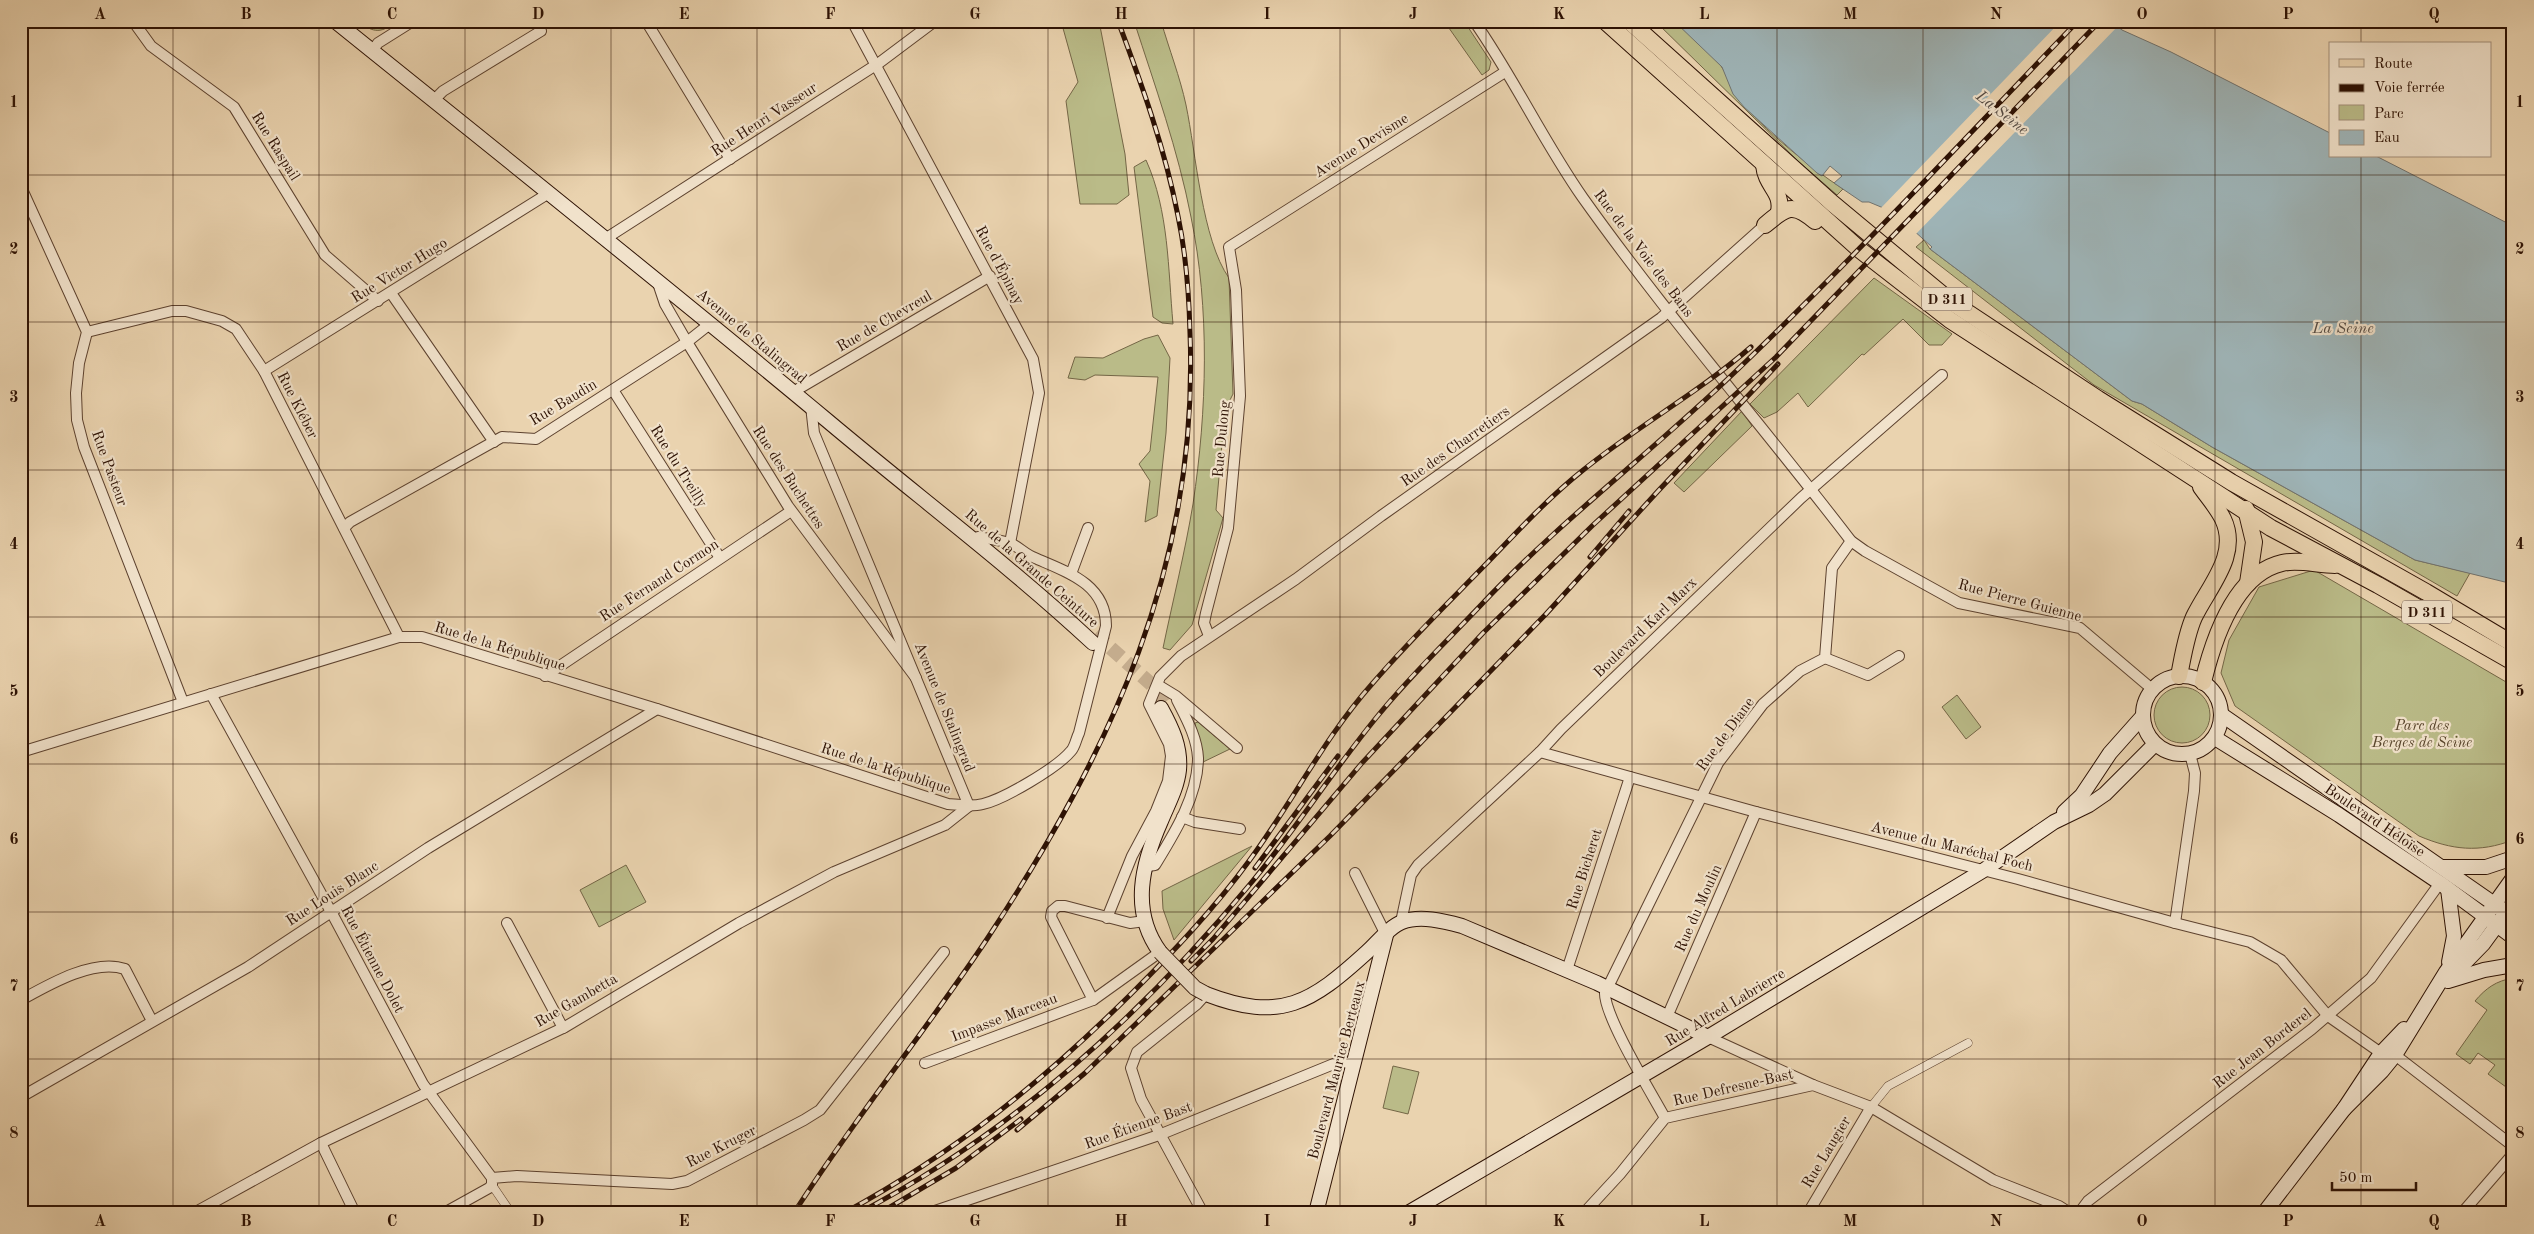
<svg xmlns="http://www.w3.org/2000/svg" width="2534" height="1234" viewBox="0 0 2534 1234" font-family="'Old Standard TT',serif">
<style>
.green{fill:#babb88;stroke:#746646}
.water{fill:#9eb4b7;stroke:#71736f}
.pier{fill:#ead3af}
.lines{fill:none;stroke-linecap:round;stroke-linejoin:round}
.secondary-tunnel{stroke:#c4ac8d;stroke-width:14;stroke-dasharray:14 7;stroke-linecap:butt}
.pedestrian-casing{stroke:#5d422f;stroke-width:9}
.minor-casing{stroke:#5d422f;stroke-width:12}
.secondary-casing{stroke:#2e1204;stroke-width:16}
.primary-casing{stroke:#2e1204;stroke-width:18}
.pedestrian{stroke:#f1e2cb;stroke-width:8}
.minor{stroke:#f1e2cb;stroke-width:10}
.secondary{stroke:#f1e2cb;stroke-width:14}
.primary{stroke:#ead3af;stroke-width:16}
.rail-casing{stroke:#2e1204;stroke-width:5}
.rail{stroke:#f1e2cb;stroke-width:3;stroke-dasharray:9;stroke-linecap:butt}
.secondary-bridge-casing{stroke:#2e1204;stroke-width:16;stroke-linecap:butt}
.secondary-bridge{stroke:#f1e2cb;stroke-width:14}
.grid{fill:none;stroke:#2e1204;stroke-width:1;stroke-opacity:0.55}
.labels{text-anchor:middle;stroke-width:4.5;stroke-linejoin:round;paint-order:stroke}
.shield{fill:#f1e2cb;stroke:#685040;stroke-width:1}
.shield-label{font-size:14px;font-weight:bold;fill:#2e1204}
.street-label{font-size:15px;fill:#2e1204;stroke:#f1e2cb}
.park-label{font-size:15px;font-style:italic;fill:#58452c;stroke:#f1e2cb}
.water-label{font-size:16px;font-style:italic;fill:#554b43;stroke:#f1e2cb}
.neatline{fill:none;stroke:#2e1204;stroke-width:2}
.grid-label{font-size:16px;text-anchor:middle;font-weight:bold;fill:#2e1204}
</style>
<rect width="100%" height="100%" fill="#ead3af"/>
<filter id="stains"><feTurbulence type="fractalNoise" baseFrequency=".004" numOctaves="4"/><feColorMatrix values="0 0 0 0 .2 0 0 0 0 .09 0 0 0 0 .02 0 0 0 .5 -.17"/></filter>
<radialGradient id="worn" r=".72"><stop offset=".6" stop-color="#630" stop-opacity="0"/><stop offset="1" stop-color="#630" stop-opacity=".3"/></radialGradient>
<g class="green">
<path d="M358 21H397C382 33 374 34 358 21Z"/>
<polygon points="1061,21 1099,21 1125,154 1129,195 1117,204 1080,204 1066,101 1078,82"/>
<path d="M1134 21H1161C1169 49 1180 77 1186 105 1196 153 1202 240 1229 278L1233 394 1225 410 1216 510 1223 518 1192 625 1170 650 1163 648C1173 600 1185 552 1193 504 1207 411 1210 309 1191 217 1178 150 1155 86 1134 21Z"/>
<polygon points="1444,21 1464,21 1491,62 1489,70 1482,75"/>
<path d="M1655 21H1674C1690 35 1708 50 1721 66 1730 78 1733 94 1744 106 1772 136 1808 166 1843 189L1837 195 1798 161Z"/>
<path d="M1146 160C1169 211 1168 269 1173 324L1162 323 1153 317 1134 167Z"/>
<polygon points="1924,240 1930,249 2132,401 2142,404 2212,447 2415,560 2470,573 2457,596 2094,385 1916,247"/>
<polygon points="1874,278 1952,334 1942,345 1929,345 1903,319 1864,355 1862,354 1808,407 1798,393 1777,412 1764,418 1750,404"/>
<polygon points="1158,335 1170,358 1166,433 1157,516 1145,522 1150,481 1139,464 1150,451 1158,377 1095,375 1085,380 1068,378 1075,357 1103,358 1144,339"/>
<polygon points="1742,411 1752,426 1684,492 1674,483"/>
<path d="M2314 570 2513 686V840C2479 853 2452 850 2419 836L2235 706 2221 673 2229 640 2259 587Z"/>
<circle cx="2182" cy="715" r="28"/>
<polygon points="1957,695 1981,727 1966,739 1942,707"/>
<polygon points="1198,722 1230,749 1201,763 1195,723"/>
<polygon points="1252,846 1174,940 1163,909 1162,891"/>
<polygon points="626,865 646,902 599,927 580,890"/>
<path d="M2513 978V1092L2488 1074 2495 1065 2478 1053 2470 1064 2456 1054 2487 1010 2475 1001C2486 988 2496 981 2513 978Z"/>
<polygon points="1393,1066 1419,1072 1408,1114 1383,1108"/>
</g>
<polygon class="water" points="1674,21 2111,21 2122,30 2171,52 2330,133 2330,156 2376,156 2513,226 2513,584 2415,560 2212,447 2142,404 2132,401 1930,249 1932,247 1893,212 1869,202 1862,202 1834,183 1842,176 1830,166 1822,176 1817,173 1744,107 1733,94 1722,67"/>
<polygon class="pier" points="2061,21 2115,21 2119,25 1915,235 1893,215 1879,210"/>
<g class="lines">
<polyline class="secondary-tunnel" points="1095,634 1151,684 1166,704"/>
<defs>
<g id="pedestrian">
<polyline points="1871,1107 1888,1086 1968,1043"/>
<polyline points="492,1185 511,1213"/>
</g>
<g id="minor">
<polyline points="133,21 151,46 234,107 325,255 378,301"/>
<polyline points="646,21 730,159"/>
<polyline points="852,21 1033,359 1039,393 1010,543"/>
<path d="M1474 21C1514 78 1543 141 1583 198 1667 316 1763 426 1851 541L1865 551 1959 603 2080 628 2152 689"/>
<polyline points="372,51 378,43 413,21"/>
<polyline points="434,100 443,91 541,31"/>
<polyline points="21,187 87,332 79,363 76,393 77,420 84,447 183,702"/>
<polyline points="605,239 879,63 935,21"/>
<polyline points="657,280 665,304 687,342 788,506 916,678"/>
<polyline points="391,293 494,442"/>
<polyline points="87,332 172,311 186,311 222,321 236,329 264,371 399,637"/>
<polyline points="264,371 549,193"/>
<polyline points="613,390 720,558"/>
<polyline points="793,392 990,276"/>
<polyline points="811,406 814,433 969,806"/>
<polyline points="344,528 350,522 502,437 536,439 687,342 711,323"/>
<polyline points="1071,574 1088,528"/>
<polyline points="1209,636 1204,623 1206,613 1228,528 1240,396 1236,290 1229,247 1505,72"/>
<polyline points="1825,658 1868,675 1899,656"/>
<polyline points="545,676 791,511"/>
<polyline points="1158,685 1176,696 1237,748"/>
<polyline points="211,694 335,919 423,1084 492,1178"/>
<path d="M21 752 399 637H422L657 709 948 804C960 805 971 807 983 804 1004 799 1057 768 1071 751 1075 747 1076 739 1079 733L1106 626C1106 584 1067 572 1035 558 1026 555 1020 548 1012 544 1002 540 988 539 978 537"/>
<polyline points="1540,752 1756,812 2018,879 2175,923 2250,942 2281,960 2328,1016 2381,1053"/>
<polyline points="1182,817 1195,822 1240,829"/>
<path d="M1148 866 1155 865C1174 834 1198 796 1198 758 1197 737 1186 718 1177 700"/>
<polyline points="1355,873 1386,935"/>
<polyline points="1107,918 1132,856 1156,811 1168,781 1171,756 1169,744 1149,704 1160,677 1181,656 1296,579 1381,516 1661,318 1765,225"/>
<polyline points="1145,921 1130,923 1065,906 1058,906 1052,911 1051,917 1093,1000 1160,952"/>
<polyline points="1401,922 1411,875 1418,865 1540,752 1561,729 1801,498 1942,375"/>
<polyline points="507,923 563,1028"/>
<polyline points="2175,923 2194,791 2195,773 2190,754"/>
<polyline points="1567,970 1630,777"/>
<path d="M21 1000C48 985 94 958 125 969L152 1021"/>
<polyline points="1667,1017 1756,812"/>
<polyline points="1708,1037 1813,1085 1871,1107 1993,1180 2059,1206 2070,1213"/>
<polyline points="2395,1055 2513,1146"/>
<polyline points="925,1063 1093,1000"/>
<polyline points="21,1097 248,967 428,848 657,709"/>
<path d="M1665 1118C1652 1094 1604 1016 1605 993L1718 763 1763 704 1800 671 1825 658 1832 568 1851 541"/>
<polyline points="321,1143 355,1213"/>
<polyline points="194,1213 321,1143 565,1027 739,923 834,872 945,825 969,806"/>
<polyline points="444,1213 489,1188 492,1185 492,1178 517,1176 672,1184 687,1181 804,1120 820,1110 944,952"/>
<polyline points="929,1213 1159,1135 1341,1061 1354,1065"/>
<polyline points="1203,1213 1141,1099 1131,1068 1137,1052 1197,1004 1206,994"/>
<polyline points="1584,1213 1620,1174 1665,1118 1813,1085"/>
<polyline points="1808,1213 1871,1107"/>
<polyline points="2079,1213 2088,1201 2312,1029 2371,978 2440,883"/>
<polyline points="2462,1213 2513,1154"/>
</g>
<g id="secondary">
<path d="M335 21C500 154 666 286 829 422 917 496 1009 565 1093 643"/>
<circle cx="2182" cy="715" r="39"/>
<polyline points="2222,715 2513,917"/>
<polyline points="2215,738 2339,815 2440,883 2513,937"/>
<polyline points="2064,812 2082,795 2110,753 2142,717"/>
<polyline points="2443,867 2486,867 2513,858"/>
<polyline points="2448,889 2454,936 2449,962"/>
<path d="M1160 952C1130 911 1142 864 1161 821 1168 804 1177 788 1179 770 1181 747 1172 728 1161 708"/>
<polyline points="2448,980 2483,944 2513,903"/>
<polyline points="2448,981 2484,970 2513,965"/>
<path d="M1206 994C1281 1023 1311 1003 1367 952 1377 943 1389 927 1402 922 1420 915 1444 921 1462 926L1597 983 1708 1037"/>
<polyline points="2344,1109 2382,1071 2395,1055 2446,972 2513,878"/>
<polyline points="1316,1213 1386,935"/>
<polyline points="1408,1213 1708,1037 1984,870 2054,822 2089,805 2105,794 2155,744"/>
<polyline points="2264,1213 2344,1109 2381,1053 2404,1029"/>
</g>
<g id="primary">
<polyline points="1605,21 1860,250 1950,320 2271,528 2378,585 2513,662"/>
<polyline points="1629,21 1832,203 1950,301 2098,399 2231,482 2426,592 2513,644"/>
<path d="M1764 165C1766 187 1783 191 1779 212"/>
<path d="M1765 225C1786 207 1793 202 1815 221"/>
<polyline points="2246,509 2254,542 2248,583"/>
<path d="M2179 676C2183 656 2186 635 2194 617 2209 586 2240 555 2223 519 2217 507 2208 497 2201 487"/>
<path d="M2203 682C2213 641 2234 574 2282 563 2299 559 2318 565 2335 565"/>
</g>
</defs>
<use href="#pedestrian" class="pedestrian-casing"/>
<use href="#minor" class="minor-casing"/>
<use href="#secondary" class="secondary-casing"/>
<use href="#primary" class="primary-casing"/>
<use href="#pedestrian" class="pedestrian"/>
<use href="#minor" class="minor"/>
<use href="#secondary" class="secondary"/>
<use href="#primary" class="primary"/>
<defs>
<g id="rail">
<polyline points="1590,557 1629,511"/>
<polyline points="1255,868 1338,756"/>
<polyline points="1191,961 1213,939 1362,763 1483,633 1593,525 1776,357 2100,21"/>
<polyline points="1017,1130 1085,1073 1330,836 1546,614 1659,490 1778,364"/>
<path d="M794 1213C854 1119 925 1032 987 939 1112 749 1199 565 1190 333 1189 294 1186 254 1178 216 1165 149 1142 85 1118 21"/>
<path d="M844 1213C956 1152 1041 1083 1131 994 1173 952 1214 909 1249 861 1292 803 1324 738 1372 684 1408 642 1448 603 1486 564 1517 532 1547 499 1582 471 1636 427 1698 393 1751 347"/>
<path d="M859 1213C1013 1132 1140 1017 1251 883 1295 830 1332 772 1376 718 1408 678 1446 642 1481 605 1560 521 1652 452 1735 372 1853 259 1964 139 2078 21"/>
<polyline points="880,1213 956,1168 1021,1119"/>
</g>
</defs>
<use href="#rail" class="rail-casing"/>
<use href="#rail" class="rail"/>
<defs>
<polyline id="secondary-bridge" points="1160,952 1195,988 1206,994"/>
</defs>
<use href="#secondary-bridge" class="secondary-bridge-casing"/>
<use href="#secondary-bridge" class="secondary-bridge"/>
</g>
<path class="grid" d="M173 21V1213M319 21V1213M465 21V1213M611 21V1213M757 21V1213M902 21V1213M1048 21V1213M1194 21V1213M1340 21V1213M1486 21V1213M1632 21V1213M1777 21V1213M1923 21V1213M2069 21V1213M2215 21V1213M2361 21V44M2361 156V1213M21 175H2513M21 322H2513M21 470H2513M21 617H2513M21 764H2513M21 912H2513M21 1059H2513"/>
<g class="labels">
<g class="shield">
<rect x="1922" y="287.5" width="50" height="23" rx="4"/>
<rect x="2402" y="600.5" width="50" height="23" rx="4"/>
</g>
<g class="shield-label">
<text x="1947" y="304">D 311</text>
<text x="2427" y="617">D 311</text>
</g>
<g class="street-label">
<text transform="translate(764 119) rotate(-33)" y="5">Rue Henri Vasseur</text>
<text transform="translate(1361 145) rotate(-32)" y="5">Avenue Devisme</text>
<text transform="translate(276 146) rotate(58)" y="5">Rue Raspail</text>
<text transform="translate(1644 253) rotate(53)" y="5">Rue de la Voie des Bans</text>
<text transform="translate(1000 265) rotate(62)" y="5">Rue d'Épinay</text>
<text transform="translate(399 270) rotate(-32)" y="5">Rue Victor Hugo</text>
<text transform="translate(884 321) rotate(-30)" y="5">Rue de Chevreul</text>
<text transform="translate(752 336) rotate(40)" y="5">Avenue de Stalingrad</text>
<text transform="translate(563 402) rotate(-31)" y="5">Rue Baudin</text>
<text transform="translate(298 405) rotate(63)" y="5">Rue Kléber</text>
<text transform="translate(1221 439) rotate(-85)" y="5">Rue Dulong</text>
<text transform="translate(1455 446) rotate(-35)" y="5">Rue des Charretiers</text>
<text transform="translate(679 466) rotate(58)" y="5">Rue du Treilly</text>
<text transform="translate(110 468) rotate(70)" y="5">Rue Pasteur</text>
<text transform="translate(789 477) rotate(57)" y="5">Rue des Buchettes</text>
<text transform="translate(1032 568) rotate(41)" y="5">Rue de la Grande Ceinture</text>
<text transform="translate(659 580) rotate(-33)" y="5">Rue Fernand Cormon</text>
<text transform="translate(2020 600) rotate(15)" y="5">Rue Pierre Guienne</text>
<text transform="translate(1645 627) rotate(-44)" y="5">Boulevard Karl Marx</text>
<text transform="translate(500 646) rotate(17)" y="5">Rue de la République</text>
<text transform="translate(945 707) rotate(68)" y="5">Avenue de Stalingrad</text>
<text transform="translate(1725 734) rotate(-54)" y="5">Rue de Diane</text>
<text transform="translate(886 768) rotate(18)" y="5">Rue de la République</text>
<text transform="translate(2375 820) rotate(34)" y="5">Boulevard Héloïse</text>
<text transform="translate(1952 846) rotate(14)" y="5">Avenue du Maréchal Foch</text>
<text transform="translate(1584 869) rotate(-72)" y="5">Rue Bicheret</text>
<text transform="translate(332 893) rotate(-33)" y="5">Rue Louis Blanc</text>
<text transform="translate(1698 908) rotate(-66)" y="5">Rue du Moulin</text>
<text transform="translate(373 959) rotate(62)" y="5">Rue Étienne Dolet</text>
<text transform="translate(576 1000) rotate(-30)" y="5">Rue Gambetta</text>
<text transform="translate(1725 1007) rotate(-31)" y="5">Rue Alfred Labrierre</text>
<text transform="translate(1004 1017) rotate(-21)" y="5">Impasse Marceau</text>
<text transform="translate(2262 1048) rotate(-38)" y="5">Rue Jean Borderel</text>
<text transform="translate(1336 1070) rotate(-75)" y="5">Boulevard Maurice Berteaux</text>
<text transform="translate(1733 1087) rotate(-13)" y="5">Rue Defresne-Bast</text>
<text transform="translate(1138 1125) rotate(-20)" y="5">Rue Étienne Bast</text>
<text transform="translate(721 1146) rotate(-27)" y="5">Rue Kruger</text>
<text transform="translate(1826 1152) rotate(-59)" y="5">Rue Laugier</text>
</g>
<g class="park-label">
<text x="2422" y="730">Parc des<tspan x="2422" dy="17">Berges de Seine</tspan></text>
</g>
<g class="water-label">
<text transform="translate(2003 112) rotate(38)" y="6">La Seine</text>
<text x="2343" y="333">La Seine</text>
</g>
</g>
<rect width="2534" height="1234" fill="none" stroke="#ead3af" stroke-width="55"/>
<rect x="2329" y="42" width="162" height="115" fill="#f1e2cb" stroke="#a38f7b"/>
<rect x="2339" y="59" width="25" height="8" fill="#ead3af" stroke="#a38f7b"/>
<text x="2374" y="68" font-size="15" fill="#2e1204">Route</text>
<rect x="2339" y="84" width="25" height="8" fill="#2e1204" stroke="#a38f7b"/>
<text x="2374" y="92" font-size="15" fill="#2e1204">Voie ferrée</text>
<rect x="2339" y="105" width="25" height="15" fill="#babb88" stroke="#a38f7b"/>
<text x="2374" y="118" font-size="15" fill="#2e1204">Parc</text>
<rect x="2339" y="130" width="25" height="15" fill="#9eb4b7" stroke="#a38f7b"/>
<text x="2374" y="142" font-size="15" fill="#2e1204">Eau</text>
<path d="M2332 1182v8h84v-8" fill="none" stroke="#2e1204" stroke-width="2.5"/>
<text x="2339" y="1182" font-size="15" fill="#2e1204" stroke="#f1e2cb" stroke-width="4" paint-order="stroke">50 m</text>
<rect x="28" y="28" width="2478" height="1178" class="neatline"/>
<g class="grid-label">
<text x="100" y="19">A</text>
<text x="246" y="19">B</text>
<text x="392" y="19">C</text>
<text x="538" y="19">D</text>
<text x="684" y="19">E</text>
<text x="830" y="19">F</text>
<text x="975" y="19">G</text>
<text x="1121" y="19">H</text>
<text x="1267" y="19">I</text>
<text x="1413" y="19">J</text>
<text x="1559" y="19">K</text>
<text x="1704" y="19">L</text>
<text x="1850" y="19">M</text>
<text x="1996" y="19">N</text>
<text x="2142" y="19">O</text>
<text x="2288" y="19">P</text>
<text x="2434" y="19">Q</text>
<text x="14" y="107">1</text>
<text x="2520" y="107">1</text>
<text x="14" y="254">2</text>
<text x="2520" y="254">2</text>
<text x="14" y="402">3</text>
<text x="2520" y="402">3</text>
<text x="14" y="549">4</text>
<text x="2520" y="549">4</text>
<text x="14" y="696">5</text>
<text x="2520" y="696">5</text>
<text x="14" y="844">6</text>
<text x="2520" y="844">6</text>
<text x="14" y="991">7</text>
<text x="2520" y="991">7</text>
<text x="14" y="1138">8</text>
<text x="2520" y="1138">8</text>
<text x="100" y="1226">A</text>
<text x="246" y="1226">B</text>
<text x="392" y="1226">C</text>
<text x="538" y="1226">D</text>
<text x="684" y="1226">E</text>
<text x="830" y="1226">F</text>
<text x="975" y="1226">G</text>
<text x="1121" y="1226">H</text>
<text x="1267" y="1226">I</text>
<text x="1413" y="1226">J</text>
<text x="1559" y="1226">K</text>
<text x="1704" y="1226">L</text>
<text x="1850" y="1226">M</text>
<text x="1996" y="1226">N</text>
<text x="2142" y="1226">O</text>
<text x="2288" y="1226">P</text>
<text x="2434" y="1226">Q</text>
</g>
<rect width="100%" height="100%" filter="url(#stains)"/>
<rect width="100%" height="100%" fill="url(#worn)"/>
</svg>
